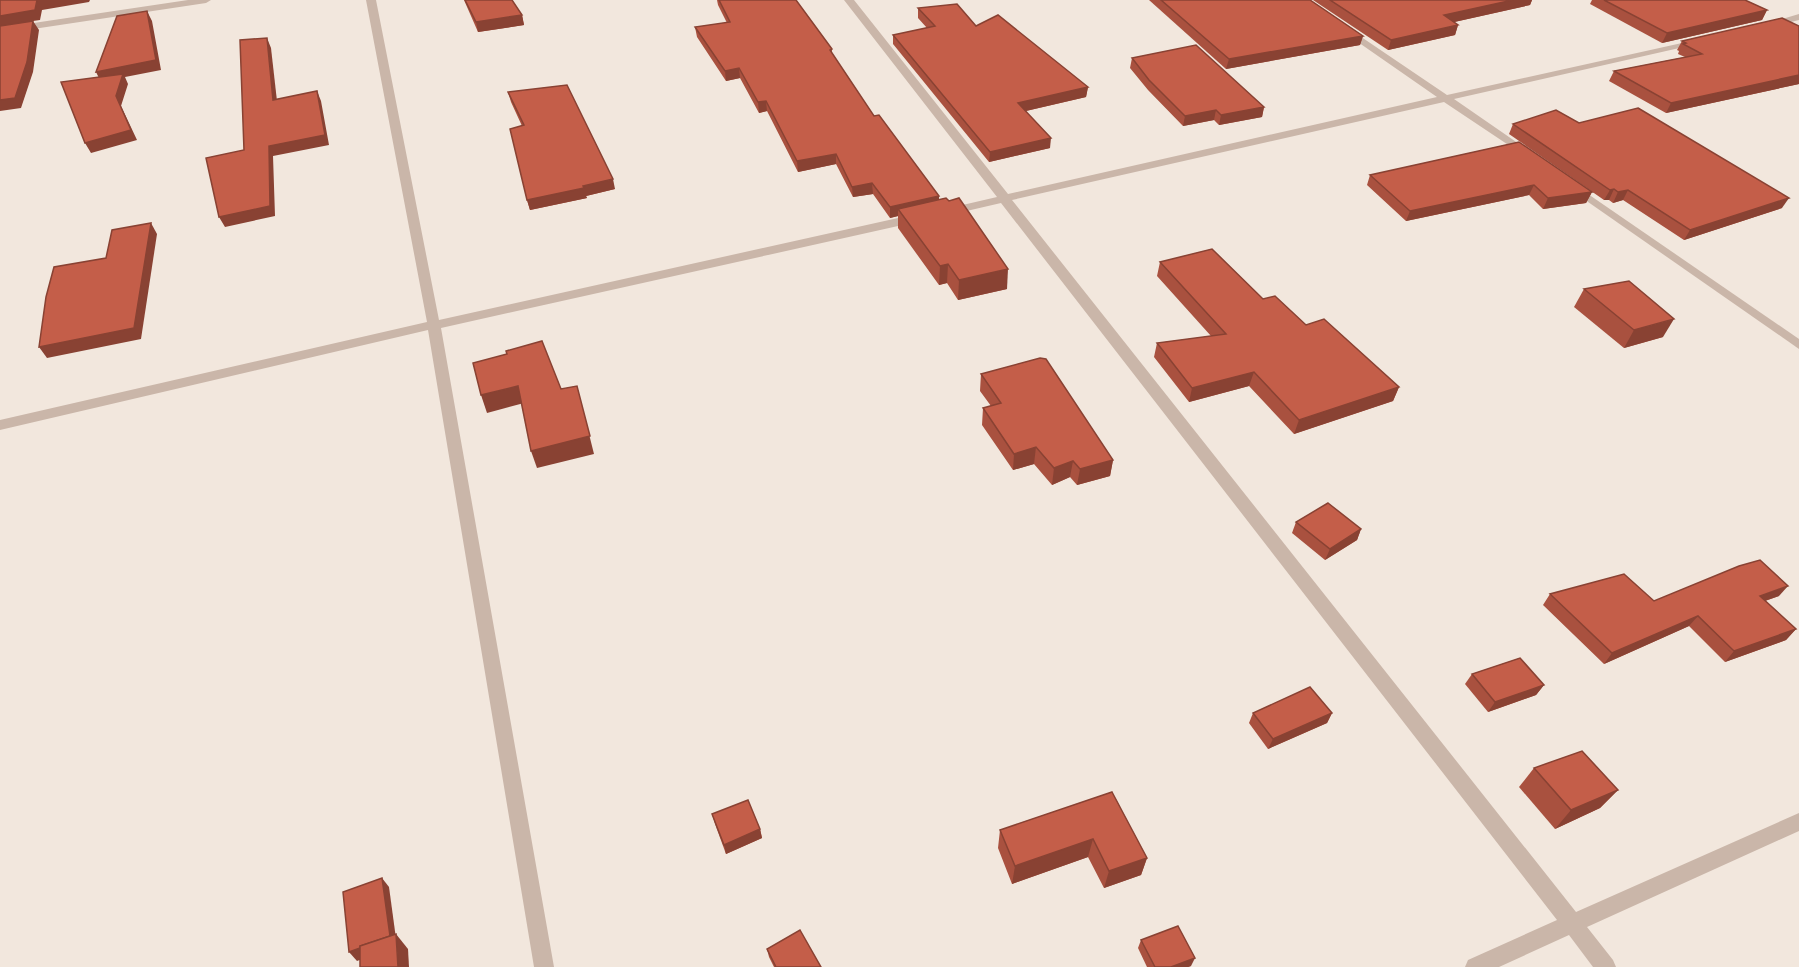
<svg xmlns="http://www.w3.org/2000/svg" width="1799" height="967" viewBox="0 0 1799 967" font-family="'Space Grotesk',sans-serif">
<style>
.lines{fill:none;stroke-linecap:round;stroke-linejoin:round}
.minor{fill:#cab6a9;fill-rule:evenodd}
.wall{fill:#a9513f}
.shaded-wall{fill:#894233}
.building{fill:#c45e49;stroke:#894233;stroke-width:1.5}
</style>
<rect width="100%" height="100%" fill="#f2e7dd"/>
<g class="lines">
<g class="minor">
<polygon points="188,0 211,0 206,3 0,34 0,28"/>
<polygon points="366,0 376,0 439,320 916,214 922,218 916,222 441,328 554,967 534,967 428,330 0,430 0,420 427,322"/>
<polygon points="844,0 854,0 1008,194 1437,97 1342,31 1342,27 1345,26 1447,95 1700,39 1702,41 1697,44 1454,99 1532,153 1532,157 1528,158 1444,102 1012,200 1576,912 1799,813 1799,831 1587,927 1613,960 1616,967 1593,967 1569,935 1499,967 1465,967 1468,960 1557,920 1001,203 945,216 941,214 941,210 997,197"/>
<polygon points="1799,14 1799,20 1767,28 1762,25"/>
<polygon points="1572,183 1799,339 1799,349 1568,188 1566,186"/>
</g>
</g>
<g class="wall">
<polygon points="464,0 512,0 522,15 524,25 478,32"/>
<polygon points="717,0 796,0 832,49 832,53 874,116 939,196 939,199 1007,289 958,300 947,283 939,285 898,228 898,216 890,218 873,194 853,197 836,164 798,172 767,111 759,113 740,78 726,81 697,37 695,27 727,23 718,5"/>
<polygon points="1149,0 1310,0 1363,36 1360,45 1226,69"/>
<polygon points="1313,0 1532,0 1530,5 1454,22 1458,25 1455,35 1388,50"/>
<polygon points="1592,0 1745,0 1767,10 1762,20 1662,43 1590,4"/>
<polygon points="918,8 976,26 1088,87 1086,97 1026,111 1050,148 989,162 893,44 893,35 927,28 918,18"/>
<polygon points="1799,26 1799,84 1666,113 1609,81 1614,71 1685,57 1678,54 1679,51 1677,50 1682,41"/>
<polygon points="1132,58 1264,107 1262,117 1219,125 1214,120 1183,126 1148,90 1130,68"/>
<polygon points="508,92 615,189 586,196 587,198 530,210 527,200 522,126 511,102"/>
<polygon points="1579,123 1782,208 1684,240 1623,200 1613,203 1609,200 1604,200 1509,134 1513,124"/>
<polygon points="1519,142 1592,192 1586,203 1543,209 1529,195 1406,221 1367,185 1370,175"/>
<polygon points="1160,262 1263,299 1306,325 1399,387 1393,401 1294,434 1249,386 1189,402 1154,357 1157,343 1211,336 1157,276"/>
<polygon points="1584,289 1663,337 1624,348 1574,307"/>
<polygon points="981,374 1113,460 1110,476 1077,485 1070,477 1052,485 1034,464 1013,470 982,425 983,408 991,406 980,391"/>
<polygon points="1296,522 1361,529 1357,540 1325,560 1292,533"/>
<polygon points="1550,594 1654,601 1779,596 1765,601 1796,629 1786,640 1725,662 1689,626 1604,664 1543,605"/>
<polygon points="1472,674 1544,685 1536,695 1488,712 1465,684"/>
<polygon points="1253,713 1332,713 1327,723 1268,749 1249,723"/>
<polygon points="1534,768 1618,790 1600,808 1555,829 1519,787"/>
<polygon points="1112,792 1147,858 1141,875 1104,888 1088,857 1012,884 998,848 1000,830"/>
<polygon points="712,814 760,829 762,838 726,854 715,824"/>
<polygon points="1141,940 1191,966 1188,967 1147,967 1138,948"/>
<polygon points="767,949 821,967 774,967 769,957"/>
</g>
<g class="shaded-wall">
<polygon points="37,0 90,0 89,2 42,10 40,20 33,21 39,30 33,72 21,108 0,111 0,16"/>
<polygon points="1513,0 1532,0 1530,5 1441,25 1444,15"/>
<polygon points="1767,10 1762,20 1662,43 1667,33"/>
<polygon points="147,11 152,21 161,70 125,77 128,84 121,106 137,140 91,153 85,143 101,82 96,72"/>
<polygon points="522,15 524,25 478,32 476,22"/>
<polygon points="1458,25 1455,35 1388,50 1391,40"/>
<polygon points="1363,36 1360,45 1226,69 1229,59"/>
<polygon points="267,38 271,48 278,110 273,100"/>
<polygon points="739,68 740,78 726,81 725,71"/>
<polygon points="1799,75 1799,84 1666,113 1671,103"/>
<polygon points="1088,87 1086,97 1017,113 1018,103"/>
<polygon points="317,91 321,101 329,145 273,156 275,216 225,227 219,217 269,146"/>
<polygon points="766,101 767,111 759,113 758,102"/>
<polygon points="1264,107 1262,117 1219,125 1221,115"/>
<polygon points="1216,110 1214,120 1183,126 1185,116"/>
<polygon points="1051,138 1050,148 989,162 990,152"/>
<polygon points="836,154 836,164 798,172 797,161"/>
<polygon points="613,179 615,189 586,196 587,198 530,210 527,200"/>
<polygon points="872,183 873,194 853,197 852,187"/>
<polygon points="1534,185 1529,195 1406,221 1410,211"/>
<polygon points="1614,189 1609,200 1604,200 1610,190"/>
<polygon points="1628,190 1623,200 1613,203 1618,192"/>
<polygon points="1592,192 1586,203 1543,209 1548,198"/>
<polygon points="939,196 939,207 898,209 898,216 890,218 890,207"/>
<polygon points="1789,198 1782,208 1684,240 1690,230"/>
<polygon points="151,223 157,234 141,339 47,358 39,347"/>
<polygon points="948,264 947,283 939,285 940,266"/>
<polygon points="1008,269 1007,289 958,300 959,280"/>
<polygon points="1674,319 1663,337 1624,348 1634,330"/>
<polygon points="1254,372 1249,386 1189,402 1192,388"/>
<polygon points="518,386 524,403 487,413 481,395"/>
<polygon points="577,386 594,454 537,468 531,451"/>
<polygon points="1399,387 1393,401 1294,434 1299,420"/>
<polygon points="1036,447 1034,464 1013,470 1014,454"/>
<polygon points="1113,460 1110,476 1077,485 1080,469"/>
<polygon points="1073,461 1070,477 1052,485 1054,468"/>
<polygon points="1361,529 1357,540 1325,560 1330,549"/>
<polygon points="1788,586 1779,596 1750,606 1760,596"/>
<polygon points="1698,616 1689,626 1604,664 1612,653"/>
<polygon points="1796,629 1786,640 1725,662 1734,651"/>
<polygon points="1544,685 1536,695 1488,712 1495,702"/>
<polygon points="1332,713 1327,723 1268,749 1273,739"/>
<polygon points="1618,790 1600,808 1555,829 1571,810"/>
<polygon points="760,829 762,838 726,854 724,845"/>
<polygon points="1093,839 1088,857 1012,884 1015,866"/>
<polygon points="1147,858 1141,875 1104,888 1109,871"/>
<polygon points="382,878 389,887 397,946 357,961 349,952"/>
<polygon points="396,934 408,949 409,967 398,967"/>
<polygon points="1195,958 1191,966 1188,967 1171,967"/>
</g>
<g class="building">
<polygon points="0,0 37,0 35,10 0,16"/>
<polygon points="465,0 512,0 522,15 476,22"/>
<polygon points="719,0 796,0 832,49 830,50 874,116 879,115 939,196 890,207 872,183 852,187 836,154 797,161 766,101 758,102 739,68 725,71 695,27 730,22"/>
<polygon points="1161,0 1310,0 1363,36 1229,59"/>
<polygon points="1330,0 1513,0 1444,15 1458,25 1391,40"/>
<polygon points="1604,0 1745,0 1767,10 1667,33"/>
<polygon points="957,4 976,26 998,15 1088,87 1018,103 1051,138 990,152 893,35 935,26 918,8"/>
<polygon points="147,11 156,60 96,72 117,16"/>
<polygon points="1782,18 1799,26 1799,75 1671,103 1614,71 1702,54 1683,44 1686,43 1682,41"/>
<polygon points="33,21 27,62 15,98 0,100 0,26"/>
<polygon points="267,38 273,100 317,91 325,135 269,146 270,206 219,217 206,158 244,150 240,40"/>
<polygon points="1196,45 1264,107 1221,115 1216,110 1185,116 1149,80 1132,58"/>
<polygon points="123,74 116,96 131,130 85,143 61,82"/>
<polygon points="567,85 613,179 583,186 584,188 527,200 510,129 524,125 508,92"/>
<polygon points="1638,108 1789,198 1690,230 1628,190 1618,192 1614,189 1610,190 1513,124 1556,110 1579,123"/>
<polygon points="1519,142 1592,192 1548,198 1534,185 1410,211 1370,175"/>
<polygon points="946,198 949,201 959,198 1008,269 959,280 948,264 940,266 898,209"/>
<polygon points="151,223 134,328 39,347 46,297 54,267 106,258 112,230"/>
<polygon points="1212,249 1263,299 1275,296 1306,325 1324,319 1399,387 1299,420 1254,372 1192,388 1157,343 1226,334 1160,262"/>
<polygon points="1629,281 1674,319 1634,330 1584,289"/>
<polygon points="542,341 561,389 577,386 590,436 531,451 518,386 481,395 473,363 507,354 506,351"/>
<polygon points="1040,358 1046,359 1113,460 1080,469 1073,461 1054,468 1036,447 1014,454 983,408 1001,403 981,374"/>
<polygon points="1328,503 1361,529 1330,549 1296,522"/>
<polygon points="1760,560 1788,586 1760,596 1796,629 1734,651 1698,616 1612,653 1550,594 1624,574 1654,601 1739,566"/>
<polygon points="1520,658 1544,685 1495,702 1472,674"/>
<polygon points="1310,687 1332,713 1273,739 1253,713"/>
<polygon points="1582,751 1618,790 1571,810 1534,768"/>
<polygon points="1112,792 1147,858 1109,871 1093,839 1015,866 1000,830"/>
<polygon points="748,800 760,829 724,845 712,814"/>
<polygon points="382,878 390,936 360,946 360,948 349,952 343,892"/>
<polygon points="1178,926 1195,958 1171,967 1155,967 1141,940"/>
<polygon points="800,930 821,967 776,967 767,949"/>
<polygon points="396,934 398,967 360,967 360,946"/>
</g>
</svg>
